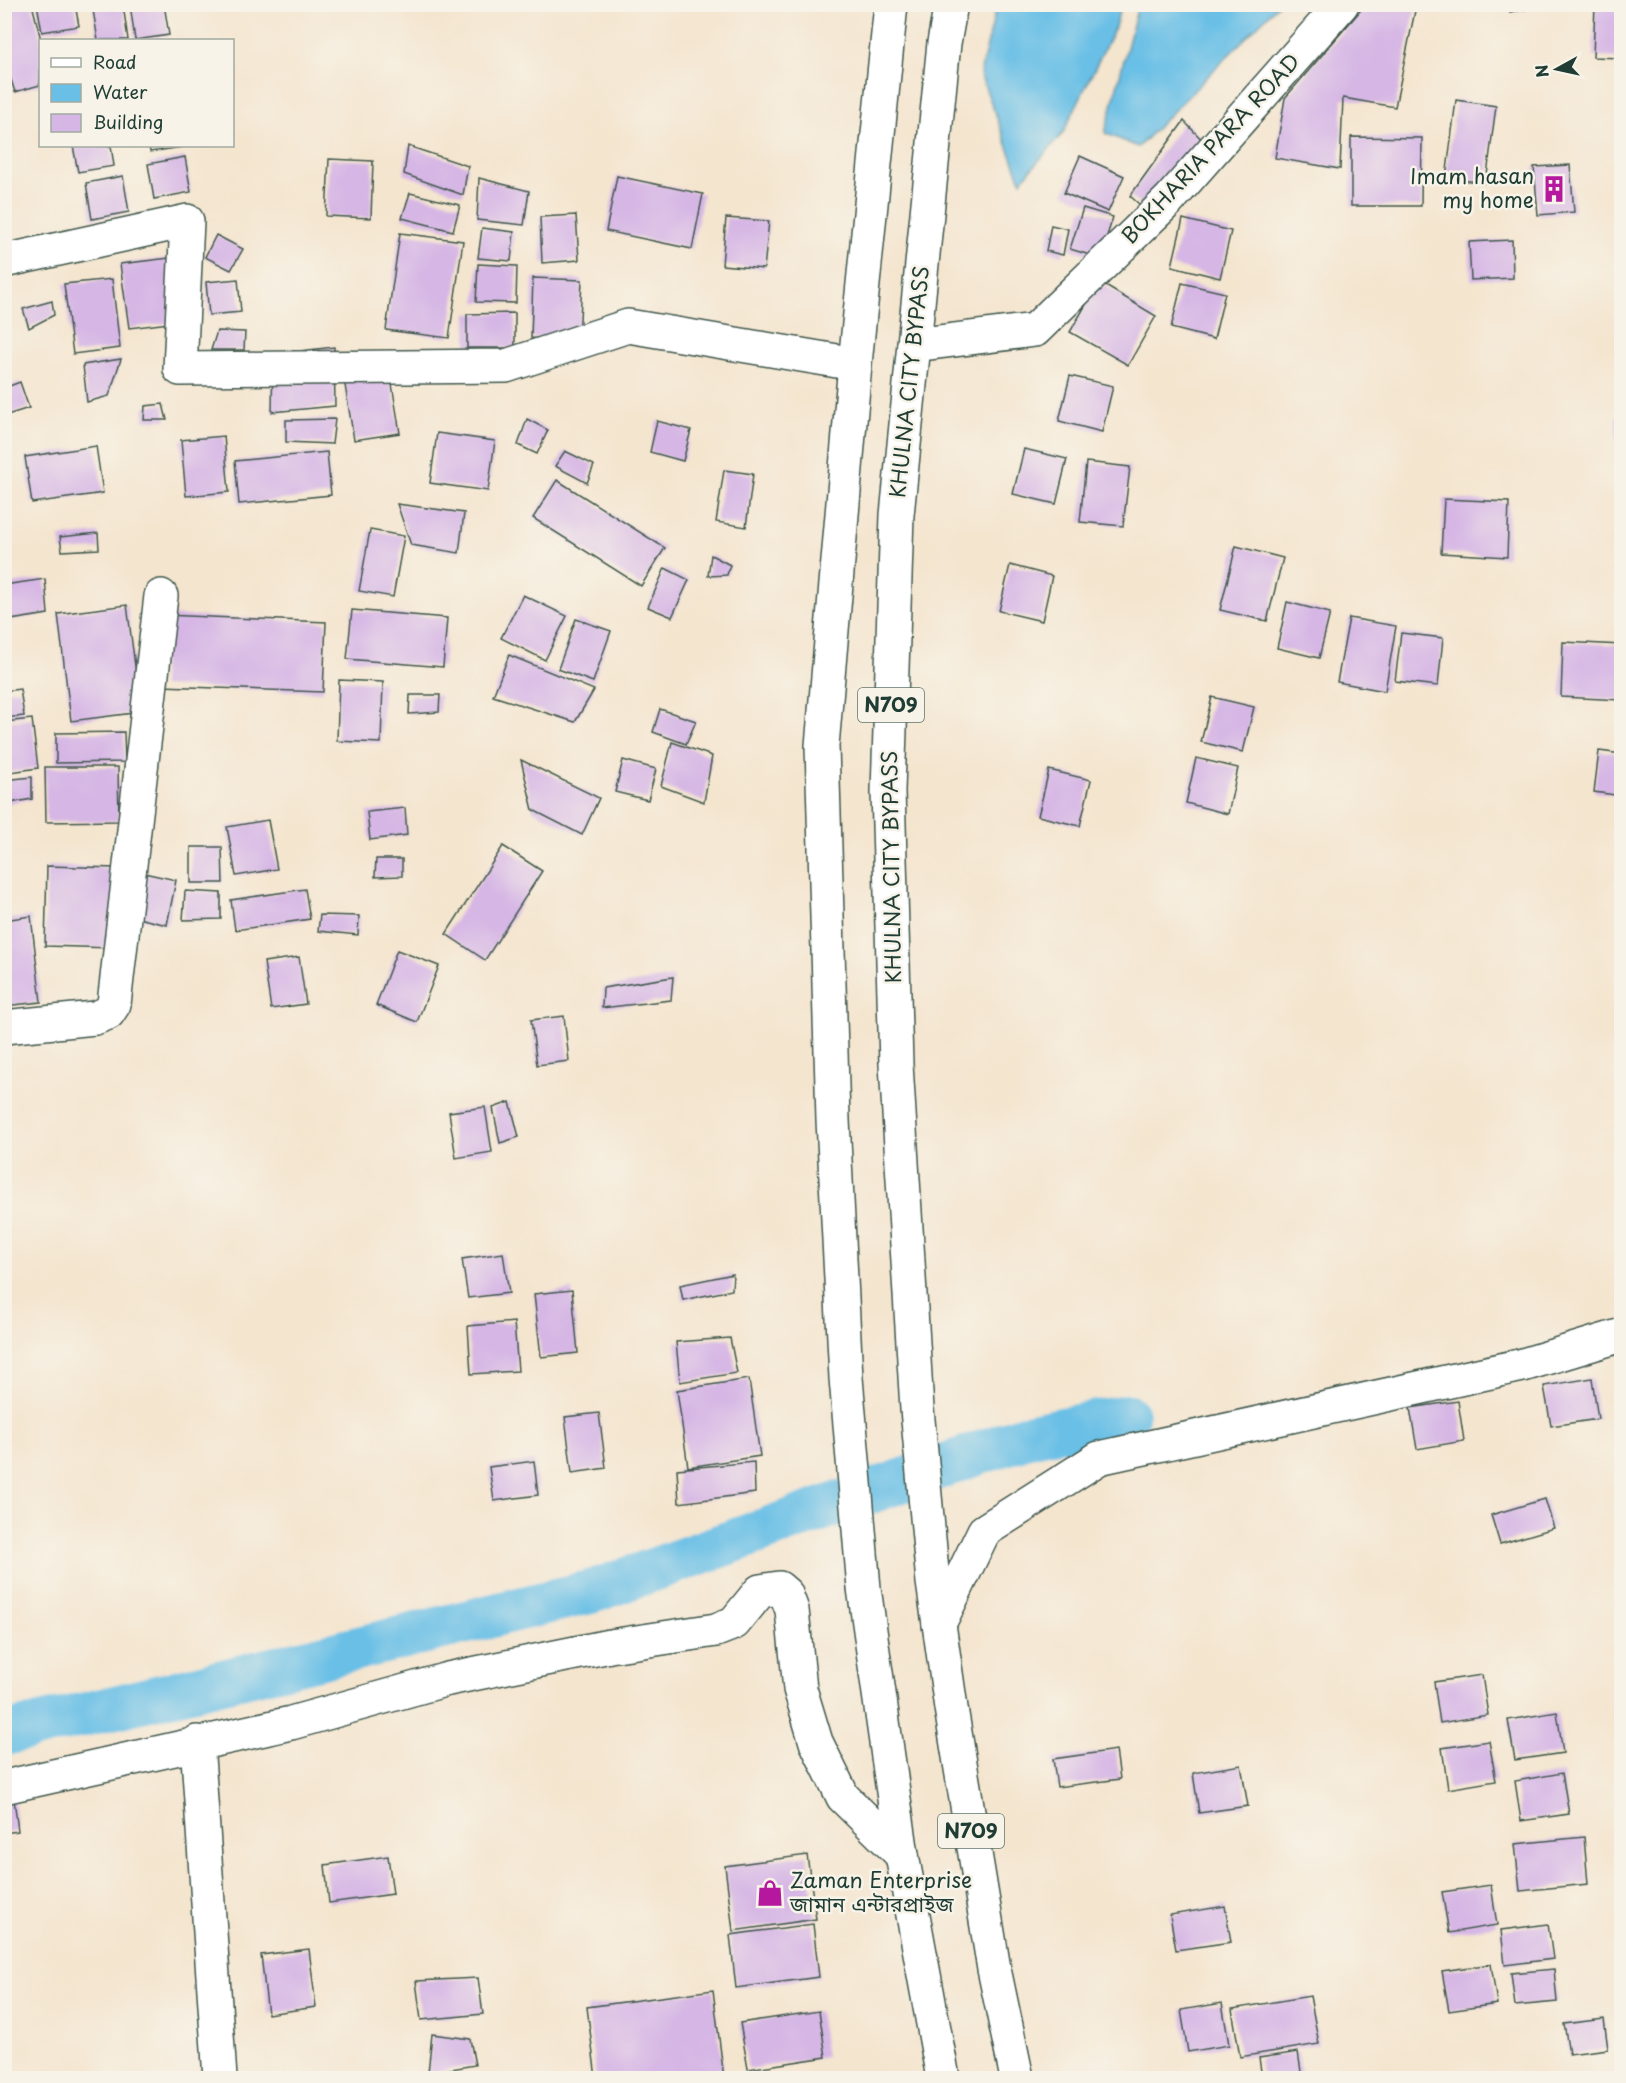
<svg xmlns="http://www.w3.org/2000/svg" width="1626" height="2083" viewBox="0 0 1626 2083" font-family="'Playpen Sans','Noto Sans Bengali',sans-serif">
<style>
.water{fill:#69bfe6;stroke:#447e8d;stroke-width:1.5}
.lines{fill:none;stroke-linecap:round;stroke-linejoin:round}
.canal{stroke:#69bfe6;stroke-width:44}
.building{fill:#d6b6e5}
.street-casing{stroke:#3f564b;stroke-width:36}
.secondary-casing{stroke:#3f564b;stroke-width:36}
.highway-casing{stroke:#3f564b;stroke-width:36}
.street{stroke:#fff;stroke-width:33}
.secondary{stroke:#fff;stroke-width:33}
.highway{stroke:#fff;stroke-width:33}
.labels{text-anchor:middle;stroke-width:5;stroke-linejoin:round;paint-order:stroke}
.shield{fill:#f7f3e8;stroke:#60746a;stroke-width:1.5}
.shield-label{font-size:20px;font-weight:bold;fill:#1f3d34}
.street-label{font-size:21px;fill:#1f3d34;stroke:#f7f3e8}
.poi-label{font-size:21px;fill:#1f3d34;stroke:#f7f3e8;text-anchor:end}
</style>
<rect width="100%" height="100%" fill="#f7f3e8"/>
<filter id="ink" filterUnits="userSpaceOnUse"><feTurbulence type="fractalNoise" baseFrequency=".0167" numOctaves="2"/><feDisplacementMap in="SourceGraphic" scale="12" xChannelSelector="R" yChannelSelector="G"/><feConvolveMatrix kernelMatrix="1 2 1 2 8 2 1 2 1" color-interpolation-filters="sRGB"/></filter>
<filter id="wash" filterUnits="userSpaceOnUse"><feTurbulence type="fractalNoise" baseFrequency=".008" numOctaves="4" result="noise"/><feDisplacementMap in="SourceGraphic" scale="24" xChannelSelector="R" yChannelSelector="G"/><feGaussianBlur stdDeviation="1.35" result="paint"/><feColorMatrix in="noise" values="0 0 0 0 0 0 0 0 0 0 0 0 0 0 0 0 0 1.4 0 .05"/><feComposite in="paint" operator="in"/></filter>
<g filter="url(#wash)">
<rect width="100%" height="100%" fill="#f4e5cf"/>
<g class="water">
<polygon points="997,5 1121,5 1115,27 1063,133 1021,181 980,74"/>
<polygon points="1138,5 1278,5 1138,147 1105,133"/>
</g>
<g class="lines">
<polyline class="canal" points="4,1734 594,1591 1027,1436 1127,1416"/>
</g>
<g id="blocks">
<g class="building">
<polygon points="4,4 32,4 41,40 40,85 15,92 4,58"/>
<polygon points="37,4 75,4 79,26 42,32"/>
<polygon points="92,4 123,4 128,40 98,40"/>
<polygon points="130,4 164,4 169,35 135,40"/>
<polygon points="1366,4 1416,6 1395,107 1343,98 1340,169 1275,158 1285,98"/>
<polygon points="1509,4 1546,4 1546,6 1510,12"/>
<polygon points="1595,4 1622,4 1622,58 1593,57"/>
<polygon points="1456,100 1496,106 1486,183 1446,178"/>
<polygon points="1184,121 1209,147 1148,212 1130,196"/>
<polygon points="1351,137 1422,138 1421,206 1351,206"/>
<polygon points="73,146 111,146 114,166 78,172"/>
<polygon points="149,146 182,146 182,147 150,152"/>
<polygon points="408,146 468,166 463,195 404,174"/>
<polygon points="1080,156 1124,176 1108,212 1064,193"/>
<polygon points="185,157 191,192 154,199 148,164"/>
<polygon points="329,159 373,161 371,218 326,216"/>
<polygon points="1570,165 1574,212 1538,215 1534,167"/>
<polygon points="123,176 129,212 92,219 86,183"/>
<polygon points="617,176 703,194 692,249 606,231"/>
<polygon points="479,178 529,191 524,225 477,220"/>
<polygon points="410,193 460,205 453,231 402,218"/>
<polygon points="1083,208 1113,217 1100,258 1070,249"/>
<polygon points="576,215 579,260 542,263 540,217"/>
<polygon points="726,218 769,221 764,269 722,265"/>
<polygon points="1183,219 1231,231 1220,278 1172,266"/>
<polygon points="1051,225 1068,229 1063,255 1046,251"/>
<polygon points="482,228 514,232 511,261 478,258"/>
<polygon points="400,233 463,241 449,338 386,330"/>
<polygon points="216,235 243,249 231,270 205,257"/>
<polygon points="1512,240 1513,278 1471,280 1469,242"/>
<polygon points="186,256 194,320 129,328 120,264"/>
<polygon points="478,264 517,266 516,303 476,302"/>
<polygon points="533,278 582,280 579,340 531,338"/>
<polygon points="112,279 120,348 73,354 64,284"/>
<polygon points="238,279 241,312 209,315 206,282"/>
<polygon points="1099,282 1156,316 1128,365 1070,332"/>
<polygon points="1182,283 1225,293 1214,339 1171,328"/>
<polygon points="52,301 54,315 29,328 23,309"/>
<polygon points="515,313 515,348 467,348 467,314"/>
<polygon points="217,331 245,332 244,350 211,350"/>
<polygon points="334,347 335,406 272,412 273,354"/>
<polygon points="121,359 109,396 87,402 83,365"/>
<polygon points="390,372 400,433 354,440 344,379"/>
<polygon points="1070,376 1113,386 1102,432 1059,421"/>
<polygon points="20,382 29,408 4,416 4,388"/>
<polygon points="163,404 167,420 144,420 145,406"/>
<polygon points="1622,416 1622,461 1617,461 1616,417"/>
<polygon points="335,419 332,444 286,442 286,420"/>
<polygon points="527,419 548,430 537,454 518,445"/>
<polygon points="657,421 691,430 683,461 650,452"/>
<polygon points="437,433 495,441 488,491 430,483"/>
<polygon points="224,436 229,492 186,496 181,440"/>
<polygon points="96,446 103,493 32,503 25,457"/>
<polygon points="1024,449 1067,459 1056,504 1013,494"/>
<polygon points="565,451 594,465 587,483 555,466"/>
<polygon points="327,452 331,495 239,504 235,461"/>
<polygon points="1086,462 1130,467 1123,526 1080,522"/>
<polygon points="724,470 753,474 746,527 716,522"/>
<polygon points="557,480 665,548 641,586 533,518"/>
<polygon points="1444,499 1509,502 1507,557 1441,553"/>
<polygon points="397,504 464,513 459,553 411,545"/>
<polygon points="370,530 404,536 393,597 359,591"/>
<polygon points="98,533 99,549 62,551 60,537"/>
<polygon points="1236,546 1283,558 1267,621 1220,610"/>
<polygon points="711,555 730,565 727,575 708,576"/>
<polygon points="1010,565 1052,576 1042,621 999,611"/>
<polygon points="665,568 689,580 672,617 648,607"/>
<polygon points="45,579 48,614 4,621 4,585"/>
<polygon points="523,595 567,616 545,660 501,638"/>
<polygon points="1287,602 1330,613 1319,658 1277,648"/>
<polygon points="127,605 141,712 71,721 58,614"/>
<polygon points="352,610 447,618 443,667 347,659"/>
<polygon points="164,615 326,622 323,692 162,686"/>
<polygon points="1349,618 1396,626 1385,691 1337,682"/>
<polygon points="576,619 611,631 593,682 558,669"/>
<polygon points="1401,633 1443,638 1438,686 1395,681"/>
<polygon points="1563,642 1622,645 1622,700 1561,697"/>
<polygon points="509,655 594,690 575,722 493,696"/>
<polygon points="339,680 383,682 381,743 337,741"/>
<polygon points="20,689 24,716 4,718 4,691"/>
<polygon points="410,695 440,695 439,712 409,714"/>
<polygon points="1212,697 1254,707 1243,752 1201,742"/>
<polygon points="660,709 696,721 686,744 653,732"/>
<polygon points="32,719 38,768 4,773 4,722"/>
<polygon points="124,732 125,762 56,763 56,733"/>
<polygon points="672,742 712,756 704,802 661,786"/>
<polygon points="1599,751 1622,754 1622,796 1594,792"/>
<polygon points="1196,758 1238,768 1228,814 1186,803"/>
<polygon points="521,760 599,798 582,835 533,810"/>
<polygon points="623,760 656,769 648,800 615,792"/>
<polygon points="45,767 118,767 119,821 46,822"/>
<polygon points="1049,770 1091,780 1080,826 1038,816"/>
<polygon points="32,777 32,799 4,804 4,780"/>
<polygon points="405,808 407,835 370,840 367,812"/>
<polygon points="268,820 277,869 236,876 227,827"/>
<polygon points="503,846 542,871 485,960 446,934"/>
<polygon points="191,847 222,847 223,883 191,883"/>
<polygon points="376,859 402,859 402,876 375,877"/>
<polygon points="47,866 116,868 114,948 45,946"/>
<polygon points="144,873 176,880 167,925 134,917"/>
<polygon points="305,889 310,919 235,930 231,900"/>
<polygon points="185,891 221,893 221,919 183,920"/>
<polygon points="320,915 359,916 358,935 318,931"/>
<polygon points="31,916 41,1002 4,1006 4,920"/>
<polygon points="397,950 439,966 417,1022 376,1005"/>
<polygon points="299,957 306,1004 271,1009 264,962"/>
<polygon points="673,977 671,1000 602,1008 603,988"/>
<polygon points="564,1016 569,1061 537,1065 531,1020"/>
<polygon points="510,1102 519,1137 500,1143 493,1108"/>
<polygon points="485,1107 492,1152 456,1158 449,1112"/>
<polygon points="503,1253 509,1293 468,1298 462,1259"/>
<polygon points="733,1274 732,1290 683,1300 680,1285"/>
<polygon points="572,1290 578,1353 541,1357 534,1294"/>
<polygon points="514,1322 518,1371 471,1374 468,1326"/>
<polygon points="730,1338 737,1373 680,1382 676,1342"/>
<polygon points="1592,1378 1598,1419 1551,1426 1544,1386"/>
<polygon points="749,1379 760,1456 688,1467 677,1390"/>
<polygon points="1458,1401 1464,1441 1417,1449 1410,1408"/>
<polygon points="599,1413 606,1468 572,1473 565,1417"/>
<polygon points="534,1461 538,1495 494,1501 489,1467"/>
<polygon points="754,1462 755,1493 679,1503 677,1469"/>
<polygon points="1545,1499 1554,1528 1500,1544 1491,1515"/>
<polygon points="1482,1675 1488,1715 1440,1723 1434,1682"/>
<polygon points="1557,1712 1563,1753 1515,1760 1508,1720"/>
<polygon points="1489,1741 1496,1781 1448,1789 1442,1748"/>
<polygon points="1116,1750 1120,1779 1057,1787 1053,1759"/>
<polygon points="1241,1765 1248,1806 1199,1813 1193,1773"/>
<polygon points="1562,1773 1569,1814 1521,1821 1515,1781"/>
<polygon points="11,1774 18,1831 4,1833 4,1775"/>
<polygon points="1584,1837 1588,1884 1520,1891 1515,1844"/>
<polygon points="807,1855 816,1919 733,1931 725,1866"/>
<polygon points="388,1856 393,1894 329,1903 325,1865"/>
<polygon points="1491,1885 1497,1925 1449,1933 1442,1892"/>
<polygon points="1225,1906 1231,1942 1176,1950 1170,1915"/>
<polygon points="813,1924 819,1977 736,1988 730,1935"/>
<polygon points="1548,1924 1553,1959 1505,1965 1501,1930"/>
<polygon points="309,1949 316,2007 268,2014 261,1955"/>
<polygon points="1491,1964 1497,2004 1449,2011 1442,1971"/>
<polygon points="1554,1969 1557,2002 1515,2006 1511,1973"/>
<polygon points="478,1978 483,2014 421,2020 416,1981"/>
<polygon points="713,1990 724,2078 596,2078 587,2007"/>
<polygon points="1310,1996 1319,2044 1240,2057 1232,2009"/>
<polygon points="4,2002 10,2034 4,2035"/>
<polygon points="1222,2003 1229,2045 1188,2052 1181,2010"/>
<polygon points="819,2011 826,2057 748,2069 740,2023"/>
<polygon points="1604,2019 1608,2049 1569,2054 1564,2024"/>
<polygon points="432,2034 470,2039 475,2065 428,2073"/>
<polygon points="1298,2052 1302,2078 1262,2078 1259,2058"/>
</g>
</g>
</g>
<g filter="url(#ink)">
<use href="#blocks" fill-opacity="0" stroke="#3f564b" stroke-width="1.5"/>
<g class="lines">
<defs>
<g id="street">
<polyline points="4,261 187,221 180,369 506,366 628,326 855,364"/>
<polyline points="914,345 1035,330 1170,199 1342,4"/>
<polyline points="4,1027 95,1018 108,1013 114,1004 161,596"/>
<polyline points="939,1624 984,1531 1099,1458 1523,1365 1622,1335"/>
<polyline points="197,1742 220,2078"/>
</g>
<polyline id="secondary" points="4,1787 291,1723 448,1679 610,1646 716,1630 734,1623 760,1591 779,1588 786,1594 792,1610 800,1689 816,1742 843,1797 902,1855"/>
<g id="highway">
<polyline points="891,4 855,364 822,746 833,1120 846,1378 864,1588 902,1855 943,2078"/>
<polyline points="951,4 944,43 897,515 888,791 896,1064 917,1409 933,1582 951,1708 994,1969 1017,2078"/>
</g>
</defs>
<use href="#street" class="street-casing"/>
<use href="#secondary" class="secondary-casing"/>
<use href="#highway" class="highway-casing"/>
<use href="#street" class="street"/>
<use href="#secondary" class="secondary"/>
<use href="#highway" class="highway"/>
</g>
</g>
<defs>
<symbol id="building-bare" viewBox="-9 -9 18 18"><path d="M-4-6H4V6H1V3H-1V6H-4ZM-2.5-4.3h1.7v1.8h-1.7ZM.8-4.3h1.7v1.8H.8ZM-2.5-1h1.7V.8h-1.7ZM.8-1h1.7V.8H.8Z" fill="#b5179e" stroke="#f7f3e8" stroke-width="2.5" paint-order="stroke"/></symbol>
<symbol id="shop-bare" viewBox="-9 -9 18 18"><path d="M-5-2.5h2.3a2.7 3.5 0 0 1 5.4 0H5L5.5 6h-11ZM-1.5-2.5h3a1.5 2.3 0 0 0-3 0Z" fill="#b5179e" stroke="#f7f3e8" stroke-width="2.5" paint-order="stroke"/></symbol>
</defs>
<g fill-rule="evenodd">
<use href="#building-bare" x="1535" y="170" width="38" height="38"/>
<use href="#shop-bare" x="751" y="1874" width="38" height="38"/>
</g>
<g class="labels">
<g class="shield">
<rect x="858" y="688" width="66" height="34" rx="4.5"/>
<rect x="938" y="1814" width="66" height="34" rx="4.5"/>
</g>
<g class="shield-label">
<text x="891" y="712">N709</text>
<text x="971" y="1838">N709</text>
</g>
<g class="street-label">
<text transform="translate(1211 149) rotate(-47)" y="7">BOKHARIA PARA ROAD</text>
<text transform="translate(910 382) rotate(-84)" y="7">KHULNA CITY BYPASS</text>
<text transform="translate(892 867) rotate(-91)" y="7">KHULNA CITY BYPASS</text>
</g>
<g class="poi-label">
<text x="1534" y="184">Imam hasan<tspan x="1534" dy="24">my home</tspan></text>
<text x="790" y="1888" text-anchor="start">Zaman Enterprise<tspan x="790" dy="24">জামান এন্টারপ্রাইজ</tspan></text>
</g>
</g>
<rect width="1626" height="2083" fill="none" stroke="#f7f3e8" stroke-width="24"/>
<rect x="39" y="39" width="195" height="108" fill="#f7f3e8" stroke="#a1aaa0" stroke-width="1.5"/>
<rect x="51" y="58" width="30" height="9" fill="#ffffff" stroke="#a1aaa0" stroke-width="1.5"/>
<text x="93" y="69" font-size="18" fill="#1f3d34">Road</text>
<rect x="51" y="84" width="30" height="18" fill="#69bfe6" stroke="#a1aaa0" stroke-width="1.5"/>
<text x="93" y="99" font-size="18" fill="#1f3d34">Water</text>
<rect x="51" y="114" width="30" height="18" fill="#d6b6e5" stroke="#a1aaa0" stroke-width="1.5"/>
<text x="93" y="129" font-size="18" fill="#1f3d34">Building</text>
<g transform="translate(1557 69) rotate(262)" stroke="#f7f3e8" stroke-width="4.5" paint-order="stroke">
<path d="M0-4.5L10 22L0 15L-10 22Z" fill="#1f3d34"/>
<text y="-9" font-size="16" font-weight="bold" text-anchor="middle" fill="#1f3d34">N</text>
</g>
</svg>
